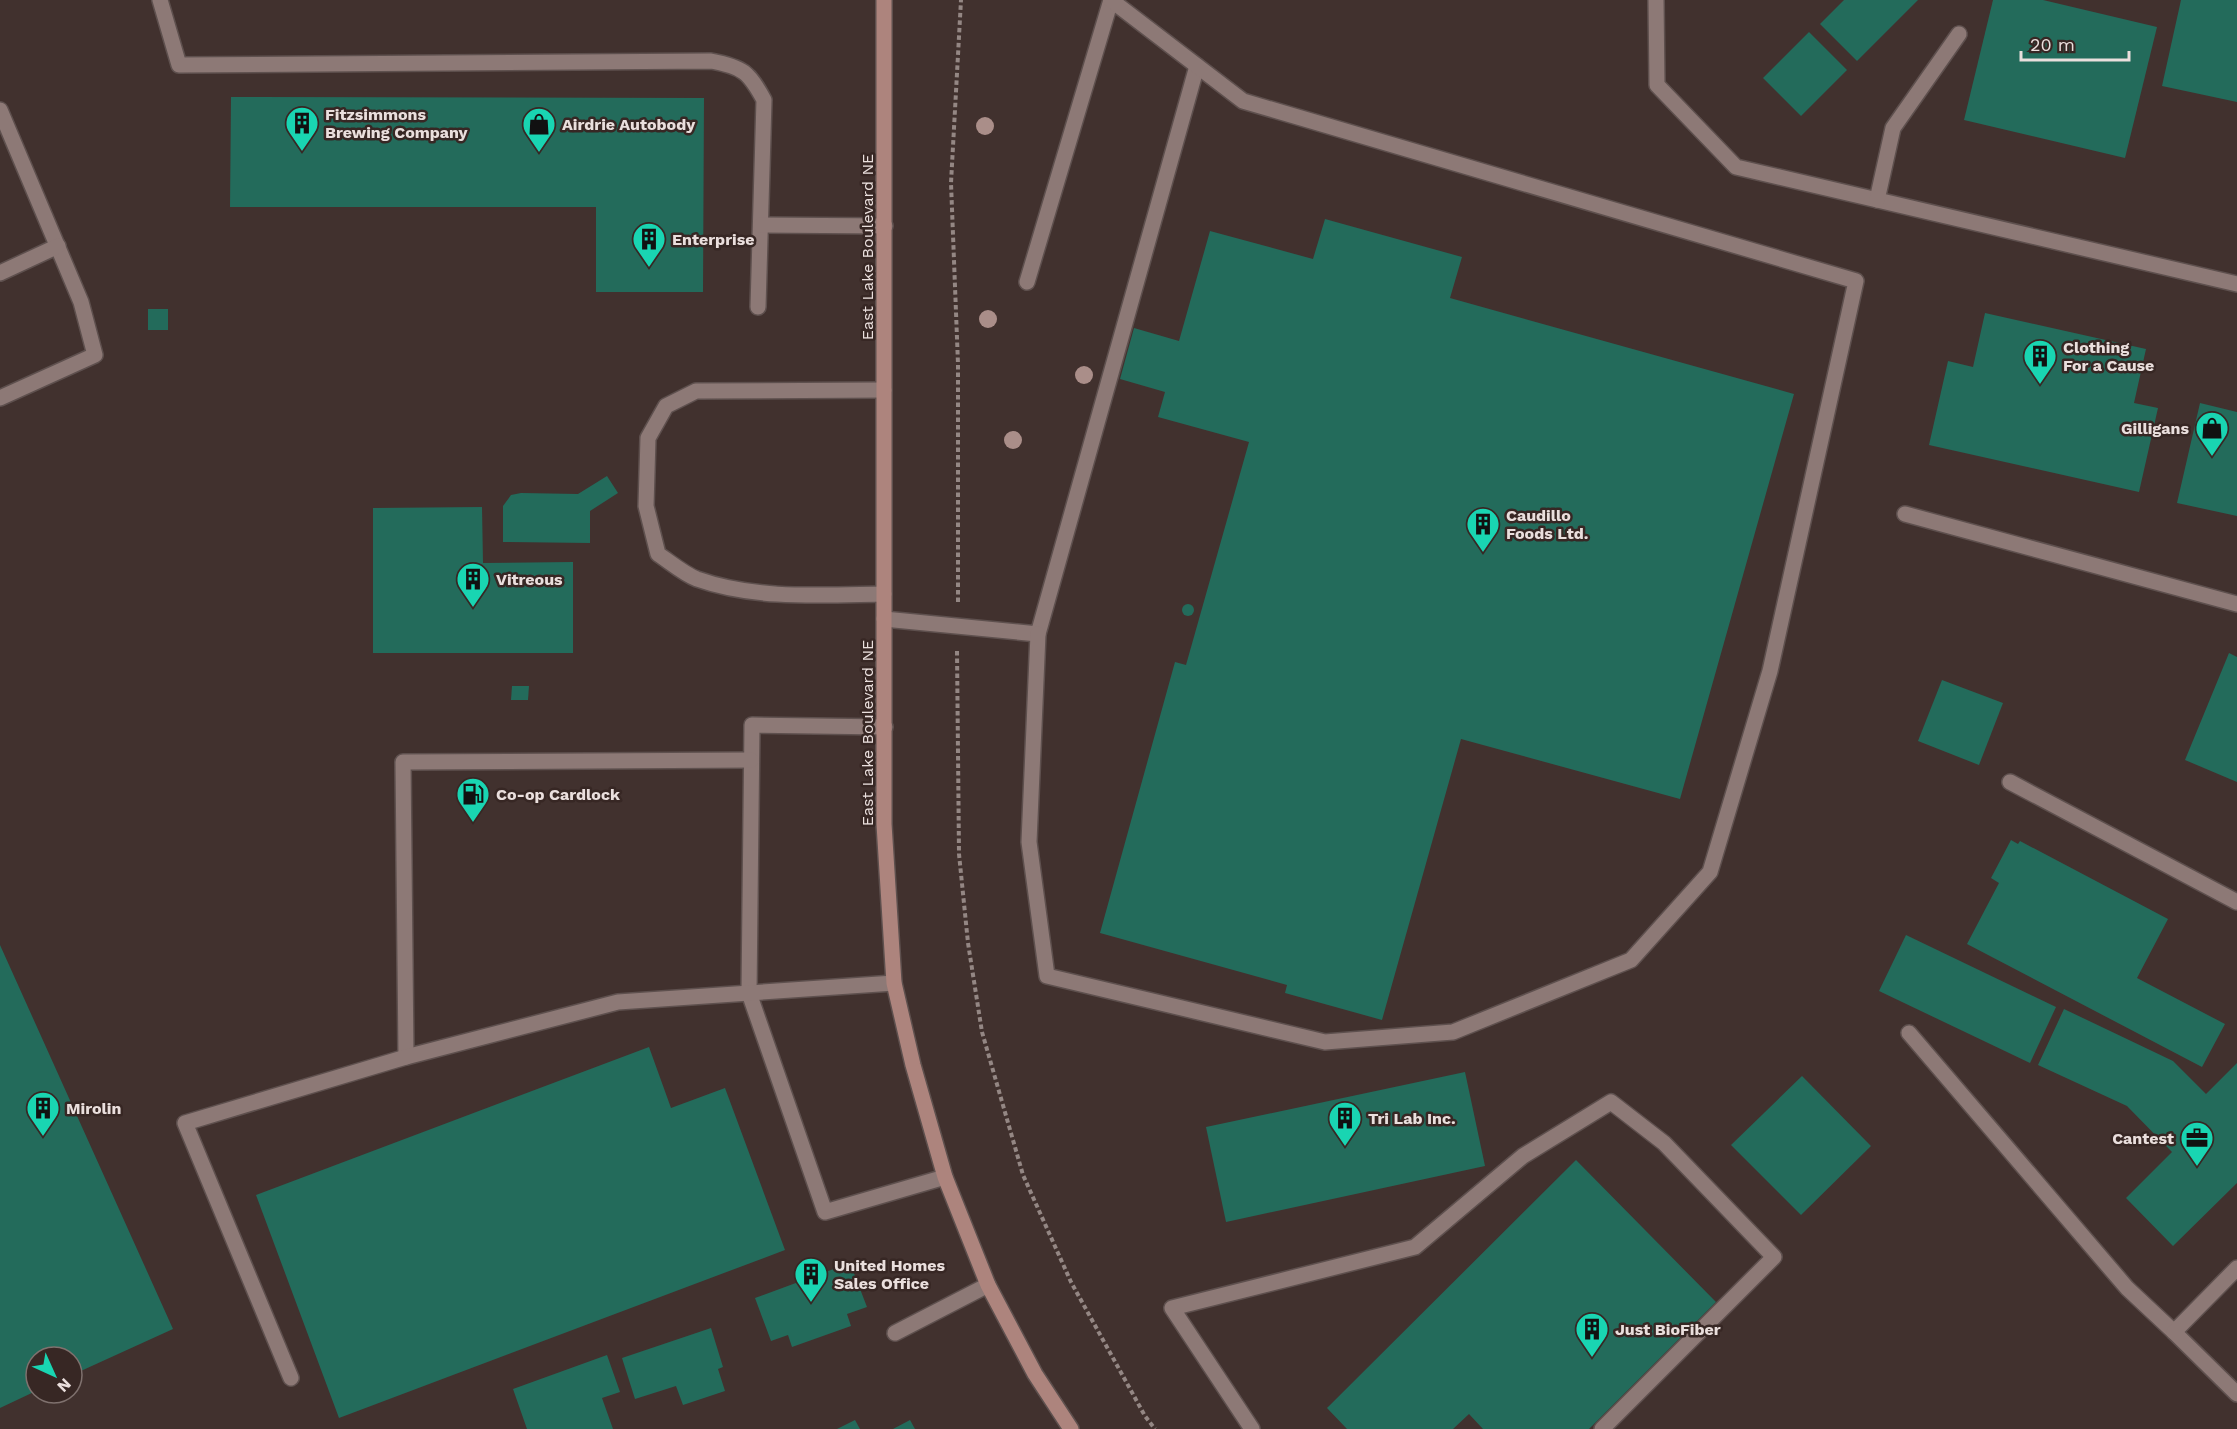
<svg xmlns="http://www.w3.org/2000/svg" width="2237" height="1429" viewBox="0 0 2237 1429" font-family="'Work Sans',sans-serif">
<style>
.building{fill:#236b5b}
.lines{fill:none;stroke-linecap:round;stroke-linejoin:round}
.lane-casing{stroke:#5e504e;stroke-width:18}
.secondary-casing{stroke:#5e504e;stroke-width:18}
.path{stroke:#948784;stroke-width:4;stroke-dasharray:4.5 3;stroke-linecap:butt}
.lane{stroke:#8d7976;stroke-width:15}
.secondary{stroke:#ad847d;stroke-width:15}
.tree{fill:#aa8e89}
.labels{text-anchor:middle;stroke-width:5;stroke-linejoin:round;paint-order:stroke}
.poi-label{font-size:16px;font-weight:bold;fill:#eadfdd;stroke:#372724;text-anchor:start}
.street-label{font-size:16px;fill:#eadfdd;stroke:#372724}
</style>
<rect width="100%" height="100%" fill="#41312e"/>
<g class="building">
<polygon points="1844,0 1918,0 1857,61 1820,24"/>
<polygon points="1993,0 2043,0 2157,27 2125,158 1964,120"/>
<polygon points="2181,0 2237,0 2237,102 2162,86"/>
<polygon points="1809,32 1847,70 1801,116 1763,78"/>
<polygon points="231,97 704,98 703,292 596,292 596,207 230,207"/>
<polygon points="1325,219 1462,257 1450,298 1794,394 1680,799 1461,739 1382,1020 1285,993 1287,985 1100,933 1175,662 1186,665 1249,442 1158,417 1165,392 1120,379 1134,328 1179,341 1210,231 1313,259"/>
<rect x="148" y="309" width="20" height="21"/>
<polygon points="1985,313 2146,349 2134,403 2158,408 2139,492 1929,445 1948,361 1973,367"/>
<polygon points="2200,403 2237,412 2237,516 2177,503"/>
<polygon points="607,476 618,493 590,511 590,543 503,542 503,506 511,495 521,493 578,494"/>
<polygon points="482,507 483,563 573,562 573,653 373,653 373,508"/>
<circle cx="1188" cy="610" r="6"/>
<polygon points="2229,653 2237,657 2237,782 2185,760"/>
<polygon points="1942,680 2003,703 1979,765 1918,741"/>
<polygon points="512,686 529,686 528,700 511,700"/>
<polygon points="2011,840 2018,844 2020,841 2168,919 2137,978 2225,1024 2202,1067 1967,944 1999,883 1991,878"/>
<polygon points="1906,935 2056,1007 2030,1063 1879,991"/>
<polygon points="0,945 173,1329 72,1375 72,1357 36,1357 36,1391 0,1408"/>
<polygon points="2064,1009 2173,1061 2206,1094 2237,1063 2237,1183 2173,1246 2126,1198 2172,1152 2127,1106 2038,1065"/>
<polygon points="649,1047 671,1108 725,1088 785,1250 339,1418 256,1195"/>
<polygon points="1465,1072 1485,1166 1226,1222 1206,1127"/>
<polygon points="1802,1076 1871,1146 1801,1215 1731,1145"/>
<polygon points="1576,1160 1716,1302 1589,1429 1483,1429 1469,1414 1453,1429 1347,1429 1327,1408"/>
<polygon points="850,1263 867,1307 847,1314 851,1326 792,1347 788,1335 771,1341 755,1298"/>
<polygon points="711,1328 723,1367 718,1369 725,1391 683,1405 676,1386 635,1399 622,1358"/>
<polygon points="607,1355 620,1392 602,1398 613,1429 527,1429 513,1389"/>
<polygon points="855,1420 860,1429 837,1429"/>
<polygon points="910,1420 915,1429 893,1429"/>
</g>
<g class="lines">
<defs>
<g id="lane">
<path d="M160 0 179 65 711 61C743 67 749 72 764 100L758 307"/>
<polyline points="1656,0 1657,85 1736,167 2237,284"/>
<polyline points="0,110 81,302 95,355 0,398"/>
<polyline points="1877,200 1893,128 1959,34"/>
<polyline points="761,225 885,226"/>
<polyline points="0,273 58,246"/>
<polyline points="1027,282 1111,0"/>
<path d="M884 390 696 391 666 406 648 438 646 506 658 554C670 562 684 574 697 579 756 600 823 595 884 594"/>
<polyline points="1905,514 2237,604"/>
<polyline points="884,619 1038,634 1197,66"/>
<polyline points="1038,634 1029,842 1047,976 1325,1042 1453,1032 1631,960 1710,872 1770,671 1856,281 1243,101 1111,0"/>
<polyline points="885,727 752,725 749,993 825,1212 945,1177"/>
<polyline points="2010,782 2237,902"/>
<polyline points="1909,1033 2127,1288 2174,1332"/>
<polyline points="406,1057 403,762 751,760"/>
<polyline points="2237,1268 2174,1332 2237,1394"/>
<polyline points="895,1333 988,1285"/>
<polyline points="291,1378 185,1123 406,1057 618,1002 894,983"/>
<polyline points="1252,1429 1172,1308 1415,1247 1523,1156 1611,1102 1664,1143 1774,1257 1602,1429"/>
</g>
<polyline id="secondary" points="884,0 884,824 894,983 913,1065 945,1177 988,1285 1035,1374 1071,1429"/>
</defs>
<use href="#lane" class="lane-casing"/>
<use href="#secondary" class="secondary-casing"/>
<g class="path">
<polyline points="958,602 958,364 951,183 961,0"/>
<polyline points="957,651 959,854 968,943 982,1032 1023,1175 1071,1282 1145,1416 1155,1429"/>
</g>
<use href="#lane" class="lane"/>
<use href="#secondary" class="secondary"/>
</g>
<g class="tree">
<circle cx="985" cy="126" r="9"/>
<circle cx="988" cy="319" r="9"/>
<circle cx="1084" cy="375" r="9"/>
<circle cx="1013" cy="440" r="9"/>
</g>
<defs>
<symbol id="building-pin" viewBox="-11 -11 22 30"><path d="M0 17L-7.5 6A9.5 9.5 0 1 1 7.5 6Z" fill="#19d5b2" stroke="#372724"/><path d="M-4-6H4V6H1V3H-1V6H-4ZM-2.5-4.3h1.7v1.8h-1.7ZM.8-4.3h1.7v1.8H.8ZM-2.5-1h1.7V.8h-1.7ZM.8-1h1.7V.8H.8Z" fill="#111"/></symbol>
<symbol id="shop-pin" viewBox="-11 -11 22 30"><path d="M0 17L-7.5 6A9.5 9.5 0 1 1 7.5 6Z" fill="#19d5b2" stroke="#372724"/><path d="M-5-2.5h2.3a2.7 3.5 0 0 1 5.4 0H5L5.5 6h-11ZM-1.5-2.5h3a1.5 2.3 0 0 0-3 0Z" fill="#111"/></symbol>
<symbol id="fuel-pin" viewBox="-11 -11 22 30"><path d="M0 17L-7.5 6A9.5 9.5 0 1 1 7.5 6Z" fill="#19d5b2" stroke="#372724"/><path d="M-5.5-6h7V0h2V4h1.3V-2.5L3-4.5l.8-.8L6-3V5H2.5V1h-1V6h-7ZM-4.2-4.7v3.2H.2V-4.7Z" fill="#111"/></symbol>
<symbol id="office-pin" viewBox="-11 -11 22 30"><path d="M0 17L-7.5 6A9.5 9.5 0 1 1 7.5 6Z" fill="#19d5b2" stroke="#372724"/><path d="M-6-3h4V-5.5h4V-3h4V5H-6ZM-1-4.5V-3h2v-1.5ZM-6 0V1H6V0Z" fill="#111"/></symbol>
</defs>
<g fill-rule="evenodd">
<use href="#building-pin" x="283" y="104" width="38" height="52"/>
<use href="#shop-pin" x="520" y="105" width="38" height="52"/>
<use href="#building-pin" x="630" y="220" width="38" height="52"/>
<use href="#building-pin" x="2021" y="337" width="38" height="52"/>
<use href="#shop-pin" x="2193" y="409" width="38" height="52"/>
<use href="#building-pin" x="1464" y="505" width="38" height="52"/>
<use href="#building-pin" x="454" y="560" width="38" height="52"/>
<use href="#fuel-pin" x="454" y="775" width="38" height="52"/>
<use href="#building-pin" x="24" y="1089" width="38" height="52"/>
<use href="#building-pin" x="1326" y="1099" width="38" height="52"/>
<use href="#office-pin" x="2178" y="1119" width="38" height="52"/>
<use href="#building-pin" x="792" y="1255" width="38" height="52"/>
<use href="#building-pin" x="1573" y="1310" width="38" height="52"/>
</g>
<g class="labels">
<g class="poi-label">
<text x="325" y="120">Fitzsimmons<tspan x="325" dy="18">Brewing Company</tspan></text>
<text x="562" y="130">Airdrie Autobody</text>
<text x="672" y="245">Enterprise</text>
<text x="2063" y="353">Clothing<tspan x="2063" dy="18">For a Cause</tspan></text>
<text x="2189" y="434" text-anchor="end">Gilligans</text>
<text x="1506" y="521">Caudillo<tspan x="1506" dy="18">Foods Ltd.</tspan></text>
<text x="496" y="585">Vitreous</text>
<text x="496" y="800">Co-op Cardlock</text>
<text x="66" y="1114">Mirolin</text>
<text x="1368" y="1124">Tri Lab Inc.</text>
<text x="2174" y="1144" text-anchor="end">Cantest</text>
<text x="834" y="1271">United Homes<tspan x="834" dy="18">Sales Office</tspan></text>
<text x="1615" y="1335">Just BioFiber</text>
</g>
<g class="street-label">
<text transform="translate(867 247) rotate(-90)" y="6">East Lake Boulevard NE</text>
<text transform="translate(867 733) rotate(-90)" y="6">East Lake Boulevard NE</text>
</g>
</g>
<g transform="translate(54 1375) rotate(135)"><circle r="28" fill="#372724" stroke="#7f716e" stroke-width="1.5"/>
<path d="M0-4.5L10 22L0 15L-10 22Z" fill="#19d5b2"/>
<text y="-9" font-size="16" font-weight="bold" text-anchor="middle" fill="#eadfdd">N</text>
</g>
<path d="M2021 51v9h108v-9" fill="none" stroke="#eadfdd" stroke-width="3"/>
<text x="2030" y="51" font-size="18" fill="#eadfdd" stroke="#372724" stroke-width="4.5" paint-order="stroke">20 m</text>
</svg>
